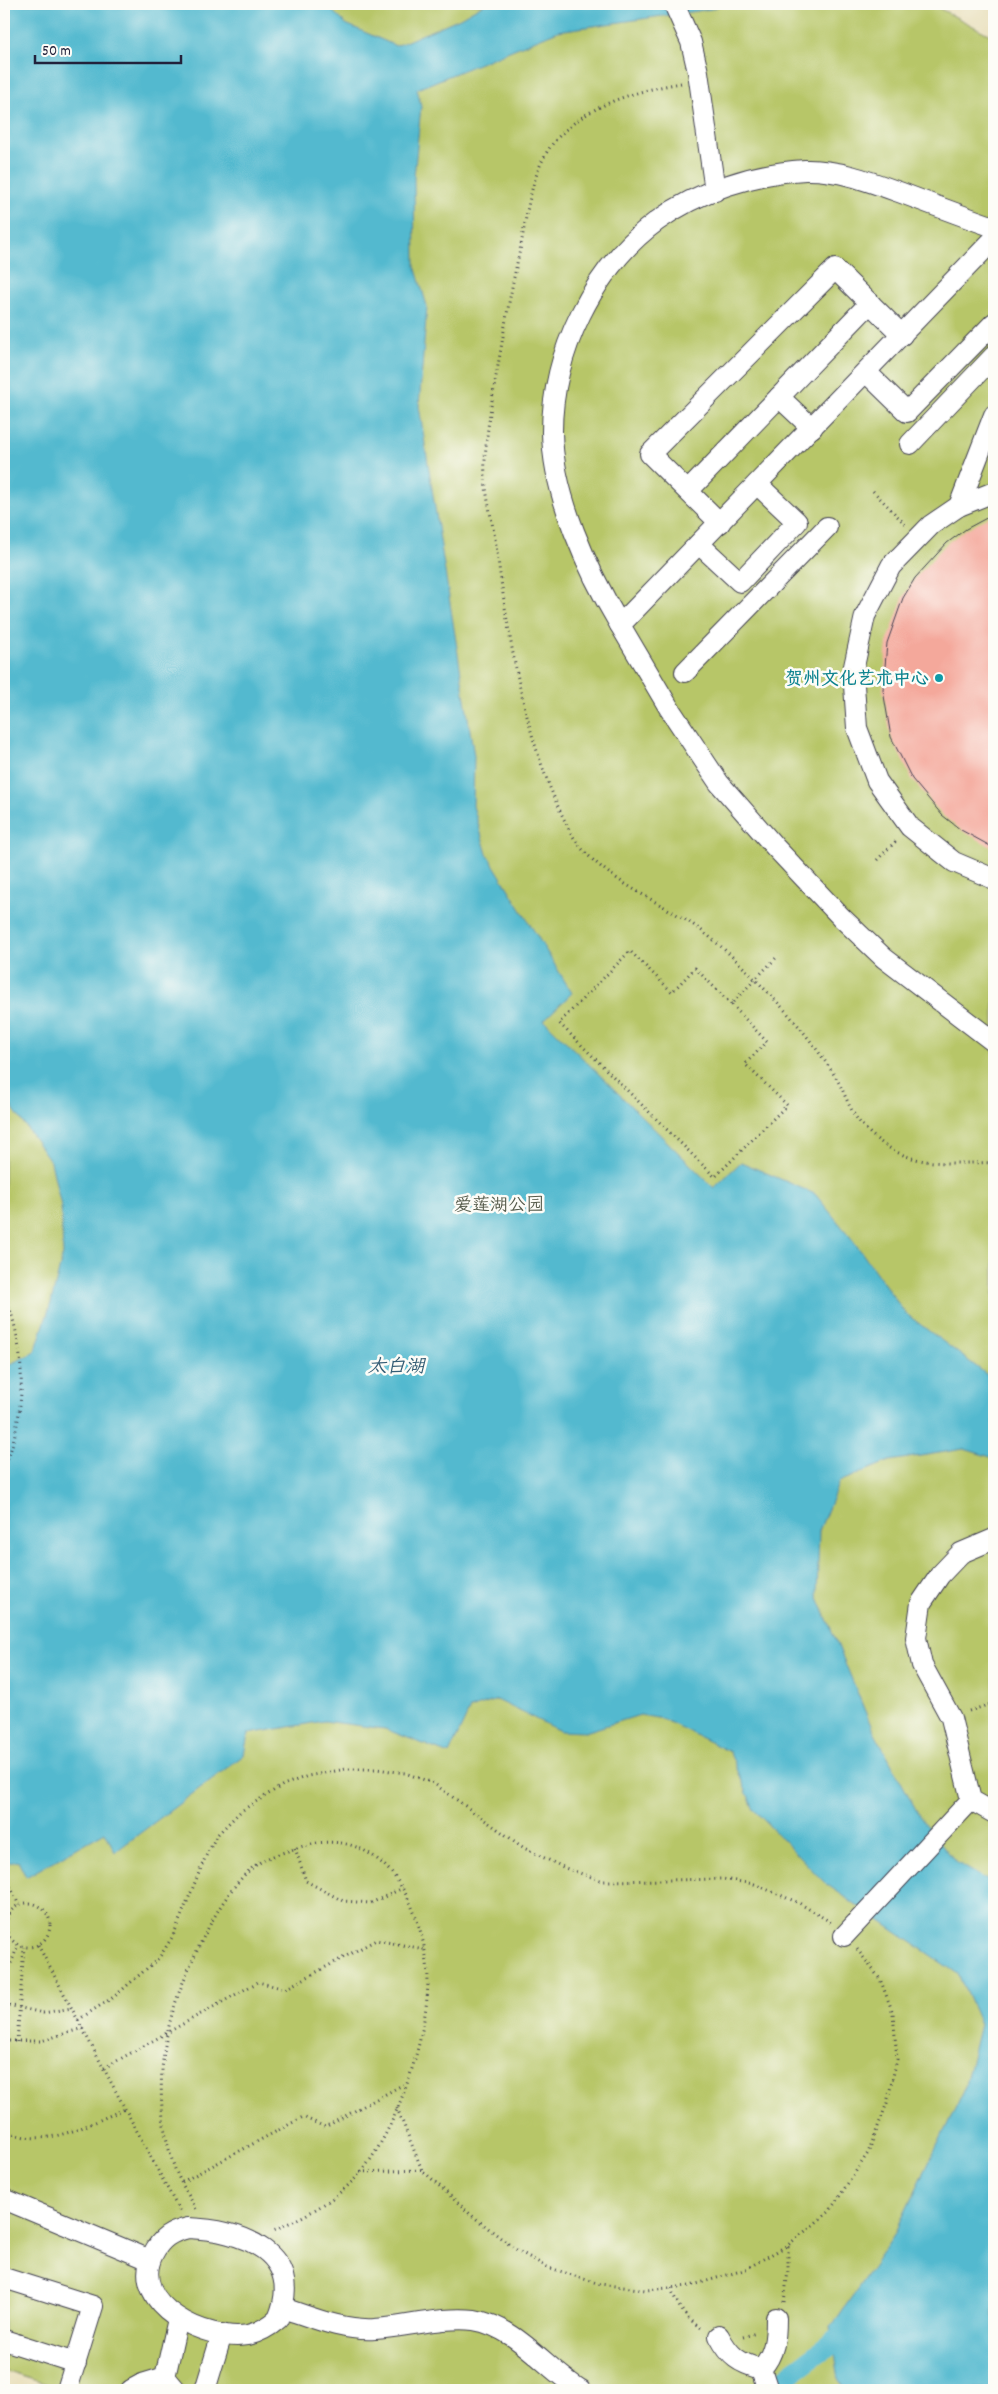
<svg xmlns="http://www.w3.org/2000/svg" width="998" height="2394" viewBox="0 0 998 2394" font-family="Dekko,'LXGW WenKai TC',sans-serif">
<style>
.green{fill:#b7c668;stroke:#6c7452}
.water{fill:#52b9cf;stroke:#3a6e85}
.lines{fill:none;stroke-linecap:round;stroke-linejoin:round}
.canal{stroke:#52b9cf;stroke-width:20}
.building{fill:#f4a89b}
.minor-casing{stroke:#403f4f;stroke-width:22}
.path{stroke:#403f4f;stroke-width:3;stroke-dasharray:1 4;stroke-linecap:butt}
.minor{stroke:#fff;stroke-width:20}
.culture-dot{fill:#0f9aa8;stroke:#fdfcf7;stroke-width:2}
.labels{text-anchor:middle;stroke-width:5;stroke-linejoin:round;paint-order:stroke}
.culture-label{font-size:18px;font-weight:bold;fill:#0d838f;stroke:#fdfcf7;text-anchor:end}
.park-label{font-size:18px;fill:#565b4b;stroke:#fdfcf7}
.water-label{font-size:19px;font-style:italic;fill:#355e76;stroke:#fdfcf7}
</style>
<rect width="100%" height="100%" fill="#fdfcf7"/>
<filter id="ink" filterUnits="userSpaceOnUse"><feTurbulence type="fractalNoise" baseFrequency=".02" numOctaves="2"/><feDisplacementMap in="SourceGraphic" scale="10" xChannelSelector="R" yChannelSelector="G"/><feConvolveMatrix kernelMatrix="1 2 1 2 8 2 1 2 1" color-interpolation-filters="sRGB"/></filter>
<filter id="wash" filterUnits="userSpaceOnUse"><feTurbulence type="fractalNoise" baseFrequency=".0096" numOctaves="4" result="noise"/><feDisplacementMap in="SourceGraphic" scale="20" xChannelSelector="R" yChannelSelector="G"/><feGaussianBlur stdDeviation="1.12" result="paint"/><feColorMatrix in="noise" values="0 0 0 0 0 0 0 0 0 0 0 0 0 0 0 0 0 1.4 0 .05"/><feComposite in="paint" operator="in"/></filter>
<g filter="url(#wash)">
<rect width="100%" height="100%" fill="#eae1bf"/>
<polygon class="green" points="4,4 931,4 994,37 994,2390 67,2390 4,2371"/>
<polygon class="water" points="4,4 325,4 346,24 396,46 460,18 484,4 723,4 711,9 558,31 417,89 421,106 414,177 415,266 427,306 419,406 474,756 473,806 487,854 572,993 544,1020 714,1188 741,1162 815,1194 852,1239 905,1313 994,1380 994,1458 964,1449 889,1461 839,1482 819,1531 817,1595 872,1728 920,1817 956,1862 994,1884 994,2390 845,2390 837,2374 831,2327 893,2237 964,2090 980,2024 958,1974 826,1884 754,1810 730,1752 663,1719 640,1715 585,1732 560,1731 497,1700 470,1709 449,1754 385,1729 324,1721 248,1734 244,1755 115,1852 105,1832 26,1877 18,1861 4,1864 4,1367 35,1352 51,1303 63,1254 61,1206 51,1162 4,1096 4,194 8,190 4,176"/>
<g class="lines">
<polyline class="canal" points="768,2390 843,2335"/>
</g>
<g id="blocks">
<polygon class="building" points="994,514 994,848 961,830 942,815 912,779 891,737 883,690 887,643 903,598 915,578 947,543 966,529"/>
</g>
</g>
<g filter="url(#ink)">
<use href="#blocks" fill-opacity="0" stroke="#403f4f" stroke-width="1"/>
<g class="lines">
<defs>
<g id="minor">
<polyline points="674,4 691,42 698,72 715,191"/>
<polyline points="994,239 620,625 669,708 719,783 775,847 841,917 884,958 994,1042"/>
<polyline points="867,373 907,412 994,323"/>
<polyline points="779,397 812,428"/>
<polyline points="910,444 994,356"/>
<polyline points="688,491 870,303"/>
<polyline points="994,492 959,506 931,525 891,566 865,616 853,671 857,728 877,781 910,827 954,862 994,879"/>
<polyline points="959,506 994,415"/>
<polyline points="720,523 650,454 835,269 902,335"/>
<polyline points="699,544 740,582 797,522 757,484"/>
<path d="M620 625C588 571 553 496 552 432 552 353 593 268 657 221 698 191 754 173 805 170 840 169 874 183 907 195 936 206 965 217 994 227"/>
<polyline points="685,672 827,527"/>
<polyline points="994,1539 961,1553 940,1575 921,1603 916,1638 922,1665 951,1718 971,1800 994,1813"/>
<polyline points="844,1936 971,1800"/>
<polyline points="4,2199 150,2260"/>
<path d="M188 2228C242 2230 306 2253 278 2319 269 2327 260 2332 248 2335 207 2342 128 2305 153 2254 161 2238 171 2232 188 2228Z"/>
<polyline points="4,2278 93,2306 67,2390"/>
<path d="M283 2308C313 2318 344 2331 375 2329 404 2327 446 2316 474 2320 517 2327 546 2369 581 2390"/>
<path d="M719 2336C730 2357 739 2363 761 2369"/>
<polyline points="4,2340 76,2363"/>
<path d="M761 2369C775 2354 776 2337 776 2318"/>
<polyline points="761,2369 768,2390"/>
<polyline points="165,2377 176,2390"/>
<polyline points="131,2390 142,2384 165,2377 178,2319"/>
<polyline points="205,2390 222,2334"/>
</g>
</defs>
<use href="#minor" class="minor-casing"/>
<g class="path">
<path d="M681 83C635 91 585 105 554 142 531 170 527 215 520 250 512 284 506 319 500 354 494 389 487 424 485 460 483 487 492 518 496 545 509 640 525 747 571 833 594 875 656 899 695 926 724 946 754 978 778 1003 800 1026 818 1050 835 1076 844 1090 848 1107 858 1120 870 1136 890 1151 909 1157 935 1166 967 1162 994 1163"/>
<polyline points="873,491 906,525"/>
<polyline points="877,860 896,841"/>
<polyline points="731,1004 695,968 672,992 630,951 559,1023 715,1177 787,1105 745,1064 767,1042 731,1004 776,958"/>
<path d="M4 1292C27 1352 27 1409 4 1470"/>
<polyline points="969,1711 994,1703"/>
<polyline points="295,1848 306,1881 343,1901 371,1903 403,1888"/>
<polyline points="4,1873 19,1905"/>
<circle cx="28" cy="1925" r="22"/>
<polyline points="38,1945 180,2212"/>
<polyline points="4,1982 18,1945"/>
<polyline points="4,2004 43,2013 72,2008"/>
<polyline points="78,2020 115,1996 159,1958 173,1936 205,1858 217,1835 241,1811 283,1785 308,1776 346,1769 377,1769 405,1773 433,1783 524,1848 565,1868 603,1881 723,1879 754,1884 799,1903 832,1923"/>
<polyline points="4,2041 41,2041 83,2028"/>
<polyline points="17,2042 24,1947"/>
<polyline points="104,2068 258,1982 285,1989 376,1940 424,1949"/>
<polyline points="397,2108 422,2170 470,2214 515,2249 547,2267 600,2284 646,2290 690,2286 744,2270 788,2245 829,2212 868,2153 887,2103 897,2059 893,2013 880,1979 857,1949"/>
<path d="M4 2130C46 2151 85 2125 125 2109"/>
<polyline points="360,2172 422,2170"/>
<polyline points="182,2182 303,2117 325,2127 406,2083"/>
<path d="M196 2209C189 2195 179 2181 174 2166 151 2099 161 2029 190 1966 204 1934 230 1881 259 1863 269 1856 283 1853 294 1849 327 1837 357 1840 383 1864 409 1888 422 1928 427 1963 434 2020 400 2122 365 2167 341 2198 307 2216 271 2231"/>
<path d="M671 2288C677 2306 686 2319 703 2329"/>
<polyline points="784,2302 788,2271 788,2245"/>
<polyline points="743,2337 756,2333"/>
</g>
<use href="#minor" class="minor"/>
</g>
</g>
<circle class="culture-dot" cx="939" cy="678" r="5"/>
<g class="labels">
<g class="culture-label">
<text x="929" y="684">贺州文化艺术中心</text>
</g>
<g class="park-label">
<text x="499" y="1210">爱莲湖公园</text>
</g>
<g class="water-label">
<text x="396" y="1372">太白湖</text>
</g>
</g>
<rect width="998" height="2394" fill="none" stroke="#fdfcf7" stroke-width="20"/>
<path d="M35 55v8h146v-8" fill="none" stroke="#22223b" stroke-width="2.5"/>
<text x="42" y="55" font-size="15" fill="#22223b" stroke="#fdfcf7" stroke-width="4" paint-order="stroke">50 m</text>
</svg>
